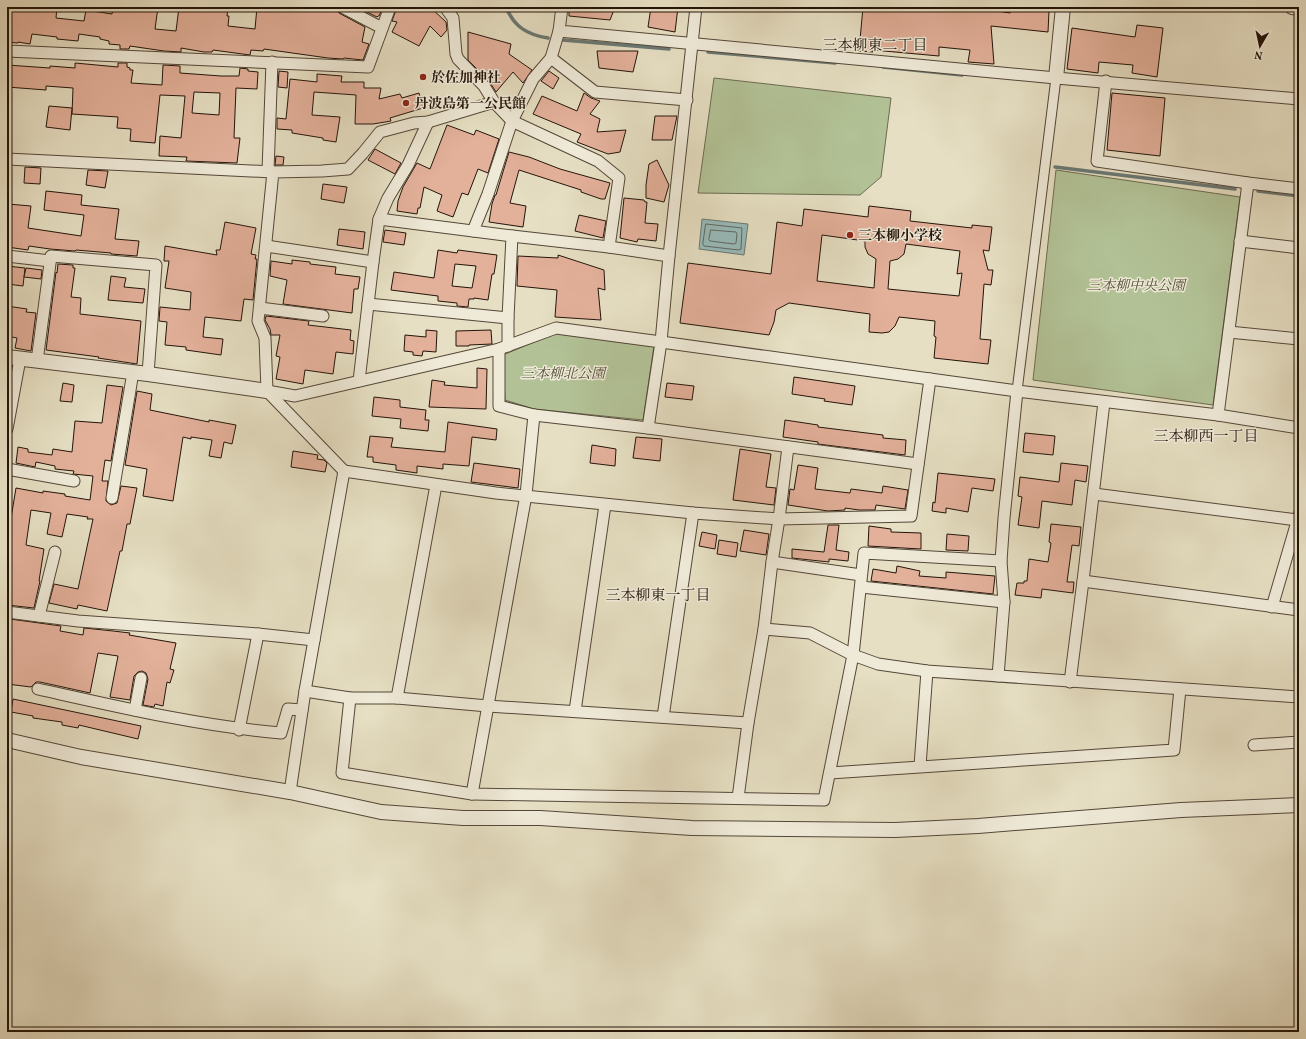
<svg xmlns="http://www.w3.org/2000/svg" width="1306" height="1039" viewBox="0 0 1306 1039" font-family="Vollkorn,'Noto Serif JP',serif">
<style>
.green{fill:#b2c296;stroke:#6b6b50}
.water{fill:#98bbbb;stroke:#6a7874}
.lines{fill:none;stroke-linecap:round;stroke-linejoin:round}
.shore{stroke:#5e6862;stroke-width:1}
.stream{stroke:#6a7874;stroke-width:3.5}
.building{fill:#e3b09a;stroke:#24140a;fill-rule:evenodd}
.pedestrian-casing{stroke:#544738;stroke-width:11}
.minor-casing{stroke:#544738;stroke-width:13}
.tertiary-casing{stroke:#544738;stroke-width:16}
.pedestrian{stroke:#efead8;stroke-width:9}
.minor{stroke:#efead8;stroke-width:11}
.tertiary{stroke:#efead8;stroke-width:14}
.poi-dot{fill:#8f2418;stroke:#efead8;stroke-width:1.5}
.labels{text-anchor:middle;stroke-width:3;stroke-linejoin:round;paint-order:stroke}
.poi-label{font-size:14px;font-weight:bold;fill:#24140a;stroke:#efead8;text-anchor:start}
.park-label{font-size:14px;font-style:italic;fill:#56513b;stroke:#efead8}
.neighbourhood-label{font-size:15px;fill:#24140a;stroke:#efead8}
</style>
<rect width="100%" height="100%" fill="#e6dfc3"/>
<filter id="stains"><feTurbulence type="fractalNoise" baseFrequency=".005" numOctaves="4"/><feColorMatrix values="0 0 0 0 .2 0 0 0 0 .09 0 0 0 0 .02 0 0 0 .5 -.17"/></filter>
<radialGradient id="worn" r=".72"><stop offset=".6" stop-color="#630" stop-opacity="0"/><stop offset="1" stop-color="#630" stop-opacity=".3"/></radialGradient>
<g class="green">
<polygon points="714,78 891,98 881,177 860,195 698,193"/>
<polygon points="1056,170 1240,197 1213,405 1033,380"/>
<polygon points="556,333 654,346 643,420 534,409 505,400 503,355"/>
</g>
<polygon class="water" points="702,219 748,224 744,255 699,249"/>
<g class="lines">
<g class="shore">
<polygon points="706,224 742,228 741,249 739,250 704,246 703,244"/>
<polygon points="711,230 736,232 737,234 736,243 734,244 710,241 709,240"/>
</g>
<g class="stream">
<path d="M506 7C514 27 528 35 548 38"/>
<polyline points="563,40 669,49"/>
<polyline points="708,52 835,63"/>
<polyline points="883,67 962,75"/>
<polyline points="1055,167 1235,189"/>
<polyline points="1258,191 1299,196"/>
</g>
</g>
<g class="building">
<polygon points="7,7 57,7 56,18 84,21 86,10 112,14 113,7 158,7 155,29 176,31 179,7 228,7 227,16 229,16 228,26 255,29 257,7 281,7 293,9 294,7 335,7 339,13 365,27 362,42 369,44 363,60 344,58 343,59 328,58 264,49 263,51 251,50 250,55 213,50 212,52 204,52 181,48 181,52 164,51 130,46 129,49 120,49 120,45 109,44 109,41 100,39 100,37 79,34 78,41 57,39 57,37 32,34 30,44 18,42 18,43 7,42"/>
<polygon points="357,7 383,7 379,16 378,16 377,17"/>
<polygon points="397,7 430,7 446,22 447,30 441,37 430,26 419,46 392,32 397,22 392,21"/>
<polygon points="569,7 615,7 610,20 569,16"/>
<polygon points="651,7 678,7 675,32 648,27"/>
<polygon points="863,7 972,7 1010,13 1011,7 1030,7 1049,11 1048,32 991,26 994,64 968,62 970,50 939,47 939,56 873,50 873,52 859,51"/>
<polygon points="1137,25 1163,28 1157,77 1132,73 1133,65 1099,62 1098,73 1067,69 1072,28 1135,37"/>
<polygon points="468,32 511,44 509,54 532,70 523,83 513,72 496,92 489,81 468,60"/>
<polygon points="597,51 638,51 633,72 599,68"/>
<path d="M75 63 118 67V63H127V67L130 68V70H133L131 83 162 85 163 65 180 66V73L221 76H239L240 68 248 69V71L258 72 257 89 236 88 234 138H240L237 163 186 161 187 157 159 156 160 136 181 138 185 96 160 95 155 143 130 141 131 129 117 128 118 117 72 114 73 88 46 86V90L7 87V65L50 68V66L75 68ZM194 92 220 93 219 115 192 113Z"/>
<polygon points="279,71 288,72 287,88 278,87"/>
<polygon points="549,71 559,78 553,89 541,81"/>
<polygon points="317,74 342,76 341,82 364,82 364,88 381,88 379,99 400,94 402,98 419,93 423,108 390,118 391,121 373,124 355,124 356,95 314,92 312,115 340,117 336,142 323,140 323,138 292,133 292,130 277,129 277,118 286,119 290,79 317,82"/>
<polygon points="584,93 591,98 600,101 590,114 600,119 597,132 626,130 620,152 608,154 577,142 581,134 533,114 542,96 577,111"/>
<polygon points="1112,93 1165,98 1160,156 1107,150"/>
<polygon points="49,106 72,108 70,130 46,127"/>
<polygon points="655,116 677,116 672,140 652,140"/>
<polygon points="447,125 474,135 476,130 499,139 488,173 478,169 468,195 462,193 453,217 437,211 442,195 424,187 420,208 418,208 417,214 397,211 398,201 403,187 417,163 430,169"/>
<polygon points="375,149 401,163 395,174 368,160"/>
<polygon points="509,152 529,157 560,169 610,183 605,199 601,199 581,192 581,190 519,170 510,203 526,206 523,227 489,222 492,204 495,195 496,195"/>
<polygon points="276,156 284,157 283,165 275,165"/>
<polygon points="657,160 669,185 664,202 646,198 646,185 649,164"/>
<polygon points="25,167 41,168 40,184 24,183"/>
<polygon points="88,170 108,171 105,188 86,185"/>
<polygon points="323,184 347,187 344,203 321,199"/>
<polygon points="46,191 82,195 81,205 119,209 115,239 139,241 137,256 111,254 111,253 76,250 75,251 50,249 29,246 28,250 7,247 8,204 31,206 28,228 81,236 84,215 44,210"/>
<polygon points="624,198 644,200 645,202 647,202 645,223 658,224 656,241 638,239 637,242 620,238"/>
<path d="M869 206 911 211 910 221 972 228V225L992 227 989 251 983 250 988 270H993L991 285 984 284 980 339 991 340 988 364 934 358 936 337 934 336 935 321 899 317 895 326 889 332 882 333 869 332 870 314 789 303 776 310 774 322 769 335 680 323 688 263 771 274 777 222 802 226 804 209 868 217ZM822 235 865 241V247L868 254 876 259 874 288 817 281ZM906 244 960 251 957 274 962 273 959 296 888 289 890 261 898 259 904 254Z"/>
<polygon points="579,215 606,221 603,238 575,231"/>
<polygon points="225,222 256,228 251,254 256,255 255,259 257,259 253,300 244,299 241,321 205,317 203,337 223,339 221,355 186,350 186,347 165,345 167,322 159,321 160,307 190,310 191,292 165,288 169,261 164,261 165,246 217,255 216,250 220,250"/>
<polygon points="339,229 365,232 363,249 337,245"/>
<polygon points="385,230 406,233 404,245 383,242"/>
<path d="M438 250 457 253 458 250 497 255 494 274H492L488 300 474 298V299H469L468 307 457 306V303L438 301V296L391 290 394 272 434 278ZM455 264 476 266 472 288 452 286Z"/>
<polygon points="558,255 604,270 605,290 598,288 601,320 555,317 557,290 517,286 518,256 558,258"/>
<polygon points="292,260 310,262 310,264 336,267 335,274 360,277 358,289 354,289 352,313 283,304 287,280 270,276 271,261 292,264"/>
<polygon points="58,264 73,265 73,268 75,268 71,297 81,298 80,314 141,321 137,364 98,358 99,357 46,350 56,272 57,273"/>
<polygon points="7,266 25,268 23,286 7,284"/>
<polygon points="26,268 42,270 41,279 24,277"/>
<polygon points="111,276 126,278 124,287 145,289 143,303 108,300"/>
<polygon points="7,306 27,309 26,312 36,313 31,351 15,348 17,338 7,336"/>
<polygon points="266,316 309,321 308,325 351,330 350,340 354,341 353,354 336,352 333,374 305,370 303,384 276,379 280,357 276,356 280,335 271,335 270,329 265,320"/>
<polygon points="426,330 437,331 436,352 423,351 422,356 413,355 413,352 404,351 405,335 426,337"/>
<polygon points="491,330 492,344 469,345 469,346 456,346 456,331"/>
<polygon points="477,368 487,369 486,409 429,407 432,380 445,382 444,385 477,388"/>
<polygon points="794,377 855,386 852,405 824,401 825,399 792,394"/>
<polygon points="63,383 74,385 72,402 60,401"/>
<polygon points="667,383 694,386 692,400 665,397"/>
<polygon points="107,385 123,387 111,461 105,460 102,481 108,481 106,501 111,505 117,503 121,486 137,488 130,524 127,524 122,551 120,551 107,611 78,605 77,609 49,603 54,584 78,589 93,519 87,519 88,517 67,514 62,537 47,534 51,513 31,510 26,545 44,549 39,581 40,581 34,608 7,605 7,570 9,557 7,557 7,517 11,518 16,488 43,493 43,491 65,494 65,496 90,500 93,476 73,474 74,471 55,469 55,466 36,462 35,467 16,463 18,447 28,449 28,452 52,455 53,449 72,452 75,421 102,423"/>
<polygon points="137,391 152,394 150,410 209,422 209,420 236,425 232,444 224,442 221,458 209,456 212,440 191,437 191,439 183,437 173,501 143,496 147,469 125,465"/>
<polygon points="374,397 400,400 400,407 426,410 425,420 429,420 428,431 400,428 401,419 372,416"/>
<polygon points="785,420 818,425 818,427 883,435 883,438 906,440 905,455 818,444 818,442 783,437"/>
<polygon points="448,422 497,429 496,440 472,437 469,466 443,464 443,469 417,466 417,473 396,470 396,465 373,462 373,457 367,457 370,436 393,438 391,447 445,452"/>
<polygon points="1025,433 1055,436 1053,455 1023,452"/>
<polygon points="636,437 662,439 660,461 633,458"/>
<polygon points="592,445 616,449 615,466 590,463"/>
<polygon points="740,449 771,454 766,487 776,488 774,505 733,500"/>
<polygon points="293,451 318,455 317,459 324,460 327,463 325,472 291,467"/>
<polygon points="474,463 520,469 518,488 471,482"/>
<polygon points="1061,463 1088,466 1086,482 1075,480 1072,505 1042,501 1039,528 1018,525 1022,497 1018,496 1020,477 1059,482"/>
<polygon points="798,465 818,468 815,489 850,493 851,489 882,493 883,486 908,490 905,509 876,505 875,510 859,510 845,508 845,510 828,511 788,505 790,489 794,490"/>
<polygon points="938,473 995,479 993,491 972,488 968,512 946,508 946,513 932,511 933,502 935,503"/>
<polygon points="1051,524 1081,527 1079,546 1072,545 1067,582 1074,582 1073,593 1042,589 1041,598 1015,595 1017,583 1024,583 1024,581 1027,581 1029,559 1048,562 1051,543 1049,542"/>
<polygon points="828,525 839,525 836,550 849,552 848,561 829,559 829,562 792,558 792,549 824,552"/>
<polygon points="869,526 891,529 891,532 921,533 921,549 868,546"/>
<polygon points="744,530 769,534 766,555 740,551"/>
<polygon points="702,532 717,535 715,549 699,546"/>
<polygon points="947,534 969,536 968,551 946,550"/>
<polygon points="719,540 738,543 736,557 717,554"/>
<polygon points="897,566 920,571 919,576 946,578 946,572 995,576 993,594 871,581 873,569 896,573"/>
<polygon points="10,619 61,626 60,631 83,635 84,628 113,631 130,633 129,635 176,643 170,669 174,670 170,683 167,682 163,706 155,704 154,707 143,705 148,679 146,673 142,671 138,672 134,676 130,700 110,697 118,656 98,653 90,693 40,682 36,682 31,687 7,684 7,638"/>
<polygon points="13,699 141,726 138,739 79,725 78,728 62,725 62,722 33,718 33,716 11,712"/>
</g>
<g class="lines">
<defs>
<polyline id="pedestrian" points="1017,391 1056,78"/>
<g id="minor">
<polyline points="342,7 382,28"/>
<polyline points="445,7 453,18 456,54 458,59 484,86 494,102"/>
<polyline points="562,7 559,31 1056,78 1299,99"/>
<polyline points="696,7 669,256 661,342 1017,391 1218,415 1299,428"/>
<polyline points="7,51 368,67 390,7"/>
<polyline points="551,58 595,92 687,100"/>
<polyline points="1106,81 1097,161 1248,183 1299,189"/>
<polyline points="7,159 273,172"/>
<polyline points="268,171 272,62"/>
<polyline points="379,219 512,236 609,247 669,256"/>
<polyline points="473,231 488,194 512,121 533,79 551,58 559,31"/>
<polyline points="1240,241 1299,248"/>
<polyline points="266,246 373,262"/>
<polyline points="7,256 50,261"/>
<polyline points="368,304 508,318"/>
<polyline points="260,308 323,316"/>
<polyline points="1229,332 1299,339"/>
<polyline points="508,346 508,318 512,236"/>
<polyline points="499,349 499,406 534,415 648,428 918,464"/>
<polyline points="37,361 51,256 156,265 148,374"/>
<polyline points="359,381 373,262 379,219 388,198 408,165 428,122"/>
<polyline points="267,391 295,396 499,349 556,328 661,342 648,428"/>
<polyline points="1218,415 1248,183"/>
<polyline points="7,429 20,359"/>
<polyline points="7,469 74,481"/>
<polyline points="344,471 496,493 693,513 779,519 911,516 930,379"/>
<polyline points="1094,494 1297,520"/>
<polyline points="112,498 133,372"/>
<polyline points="772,562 861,575"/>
<polyline points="1083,581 1299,610"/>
<polyline points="861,587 1004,602"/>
<polyline points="1272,607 1299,515"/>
<polyline points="7,612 78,621 258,634 314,640"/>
<polyline points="39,616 55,552"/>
<polyline points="764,629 810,633 853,655 878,664 927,671 1299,697"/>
<polyline points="998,676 1004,602 1001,561 1004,518 1017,391"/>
<polyline points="1070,682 1083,581 1104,402"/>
<path d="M38 689C119 707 199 726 281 733L288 709 302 710"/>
<polyline points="305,691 350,698 397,698 488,706 748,723"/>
<polyline points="350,698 342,773 472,794 824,800 853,655 864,553 1001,561"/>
<polyline points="397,698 436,485"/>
<polyline points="135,710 141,678"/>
<polyline points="575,711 605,505"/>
<polyline points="663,717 693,513"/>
<polyline points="239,730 258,634"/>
<polyline points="1254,745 1299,742"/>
<polyline points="920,766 927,671"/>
<polyline points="830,773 1174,750 1180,689"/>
<polyline points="290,792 305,691 344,471 267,391 265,338 258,321 273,172 322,171 348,169 363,153 380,132 414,123 428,122 494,102 512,121 598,161 619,178 609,247"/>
<polyline points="472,794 526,495 534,415"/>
<polyline points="738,798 748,723 764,629 772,562 779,519 788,447"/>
</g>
<g id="tertiary">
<polyline points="1292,7 1299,8"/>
<polyline points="1056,78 1063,7"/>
<polyline points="7,357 148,374 267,391"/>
<polyline points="7,740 81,757 290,792 381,812 463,818 540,818 692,828 895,830 978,826 1181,810 1299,805"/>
</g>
</defs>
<use href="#pedestrian" class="pedestrian-casing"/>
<use href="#minor" class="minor-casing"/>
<use href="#tertiary" class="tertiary-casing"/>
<use href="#pedestrian" class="pedestrian"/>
<use href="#minor" class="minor"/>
<use href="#tertiary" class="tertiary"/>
</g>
<g class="poi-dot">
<circle cx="423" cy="77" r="4"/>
<circle cx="406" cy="103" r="4"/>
<circle cx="850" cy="235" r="4"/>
</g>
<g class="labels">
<g class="poi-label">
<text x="431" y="82">於佐加神社</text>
<text x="414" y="108">丹波島第一公民館</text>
<text x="858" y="240">三本柳小学校</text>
</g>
<g class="park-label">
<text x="1136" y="290">三本柳中央公園</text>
<text x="563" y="378">三本柳北公園</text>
</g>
<g class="neighbourhood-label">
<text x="875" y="50">三本柳東二丁目</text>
<text x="1206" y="441">三本柳西一丁目</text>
<text x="658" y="600">三本柳東一丁目</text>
</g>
</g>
<rect width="1306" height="1039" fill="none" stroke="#e6dfc3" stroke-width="24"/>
<rect x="8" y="8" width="1290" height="1023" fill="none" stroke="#24140a" stroke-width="2"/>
<rect x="12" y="12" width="1282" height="1015" fill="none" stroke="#24140a"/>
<g transform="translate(1260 46) rotate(189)" stroke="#efead8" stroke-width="3" paint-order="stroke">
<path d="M0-3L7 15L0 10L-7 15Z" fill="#24140a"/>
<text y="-6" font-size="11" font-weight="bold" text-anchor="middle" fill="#24140a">N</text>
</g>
<rect width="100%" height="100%" filter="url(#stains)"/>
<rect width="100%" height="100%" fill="url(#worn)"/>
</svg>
